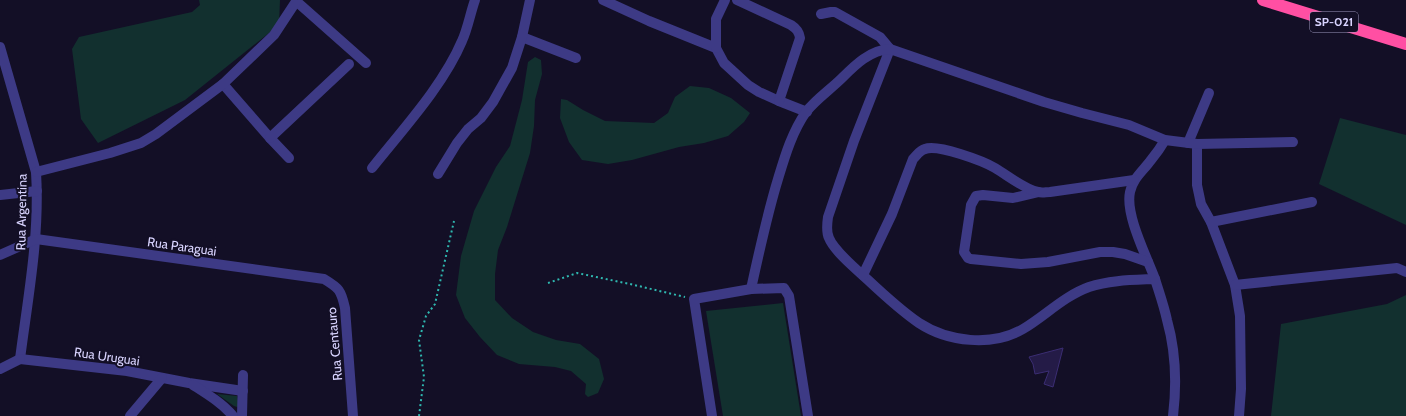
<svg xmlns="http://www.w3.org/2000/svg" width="1406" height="416" viewBox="0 0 1406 416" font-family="Cabin,sans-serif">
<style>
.green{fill:#12302f}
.building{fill:#241b47;stroke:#3b2d73}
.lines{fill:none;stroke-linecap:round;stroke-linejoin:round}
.path{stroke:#2fb8b0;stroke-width:2;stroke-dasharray:2 3;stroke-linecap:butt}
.minor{stroke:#3d3a85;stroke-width:10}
.highway{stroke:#ff4fa3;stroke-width:12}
.labels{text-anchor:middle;stroke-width:4;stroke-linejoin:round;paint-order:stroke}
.shield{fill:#130f26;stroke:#9e99be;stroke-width:1}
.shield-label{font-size:12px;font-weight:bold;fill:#d9d4ff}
.street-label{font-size:13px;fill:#d9d4ff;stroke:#130f26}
</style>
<rect width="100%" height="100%" fill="#130f26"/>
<g class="green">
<polygon points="199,0 280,0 279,25 185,100 98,143 81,119 72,49 79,37 192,12 200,5"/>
<polygon points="535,57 541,60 542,74 535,100 534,126 530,153 507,227 498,250 495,274 495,300 512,318 533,332 556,340 580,344 599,359 604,379 598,393 588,397 585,394 586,384 571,371 555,367 519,364 497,355 480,337 465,318 456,295 461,256 474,211 496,167 510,146 522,100 528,62"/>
<polygon points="690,86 709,88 731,98 750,113 744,122 728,136 704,143 679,147 632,160 608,164 582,160 569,142 560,118 561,99 567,100 583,110 605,121 654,123 668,113 675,97"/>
<polygon points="1340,118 1406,135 1406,225 1319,184"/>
<polygon points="1406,295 1406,416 1271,416 1281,324 1387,304"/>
<polygon points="783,303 801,416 723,416 706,311"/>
<polygon points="217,394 237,396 239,406 237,407 234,406"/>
</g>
<polygon class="building" points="1063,348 1053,387 1044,384 1049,371 1035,374 1033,364 1029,357"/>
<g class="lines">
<g class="path">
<polyline points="548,283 577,273 630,284 685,297"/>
<polyline points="419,416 424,377 419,340 426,316 435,304 454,221"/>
</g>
<g class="minor">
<polyline points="603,0 649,21 716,48 724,63 748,85 759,92 779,101 807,112"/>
<path d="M737 0 791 25C797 29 799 32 800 38L779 101"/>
<polyline points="296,1 366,63"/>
<path d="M821 14 831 12H835L880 37 890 49 854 141 828 217C827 224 826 232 829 238 834 251 857 270 868 280 884 295 900 310 919 323 948 342 992 347 1023 329 1045 316 1064 296 1089 287 1110 280 1133 280 1155 279"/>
<polyline points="522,37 576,58"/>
<path d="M0 47 36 172C40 235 28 297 20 359"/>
<polyline points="716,48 716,19 725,0"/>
<polyline points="223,84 270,138 289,158"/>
<polyline points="270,138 349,64"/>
<path d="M1165 140C1161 147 1156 154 1151 160 1143 171 1133 178 1130 192 1125 215 1147 257 1155 279 1159 292 1164 306 1167 320 1176 352 1177 383 1173 416"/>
<polyline points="1188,143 1209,93"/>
<polyline points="1197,144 1197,185 1201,204 1211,222 1235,285 1240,316 1241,389 1239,416"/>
<path d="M372 168C402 130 443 86 462 41 468 28 470 14 475 0"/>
<polyline points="36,172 110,153 141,143 156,134 223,84 274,35 297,0"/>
<polyline points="438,174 457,143 468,129 481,118 493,102 512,68 522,37 530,0"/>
<polyline points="1039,192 1013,198 983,195 976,196 971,205 964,252 968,258 971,259 1021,264 1048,262 1100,252 1113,252 1125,254 1148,262"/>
<polyline points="0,195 37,191"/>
<polyline points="1211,222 1312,202"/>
<path d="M0 255 36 239 324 279C339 288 341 290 345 308L353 416"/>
<path d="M863 275 892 214 913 159C917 155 920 150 925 149 938 144 983 161 995 168 1007 175 1024 189 1038 192 1042 193 1046 192 1050 192L1134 180"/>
<polyline points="1235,285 1397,268 1406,272"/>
<path d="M751 289C759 252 767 215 778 179 785 156 792 132 806 112 815 100 831 89 842 78 855 65 870 50 890 49L1044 102 1082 113 1129 125 1165 140 1197 144 1293 142"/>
<polyline points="20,359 127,371 189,383 243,391"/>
<polyline points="0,369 20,359"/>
<path d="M193 385C207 394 222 403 233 416"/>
<polyline points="130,416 162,378"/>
<polyline points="242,416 243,375"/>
<polyline points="712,416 694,299 751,289 784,288 789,296 808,416"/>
</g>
<polyline class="highway" points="1263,0 1406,44"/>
</g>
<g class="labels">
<rect class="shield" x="1310" y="12" width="48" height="20" rx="3"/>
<g class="shield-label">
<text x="1334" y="26">SP-021</text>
</g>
<g class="street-label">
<text transform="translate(21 212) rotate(-89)" y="5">Rua Argentina</text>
<text transform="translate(182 246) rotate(8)" y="5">Rua Paraguai</text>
<text transform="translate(334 344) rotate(-95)" y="5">Rua Centauro</text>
<text transform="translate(107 356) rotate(8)" y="5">Rua Uruguai</text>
</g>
</g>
</svg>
